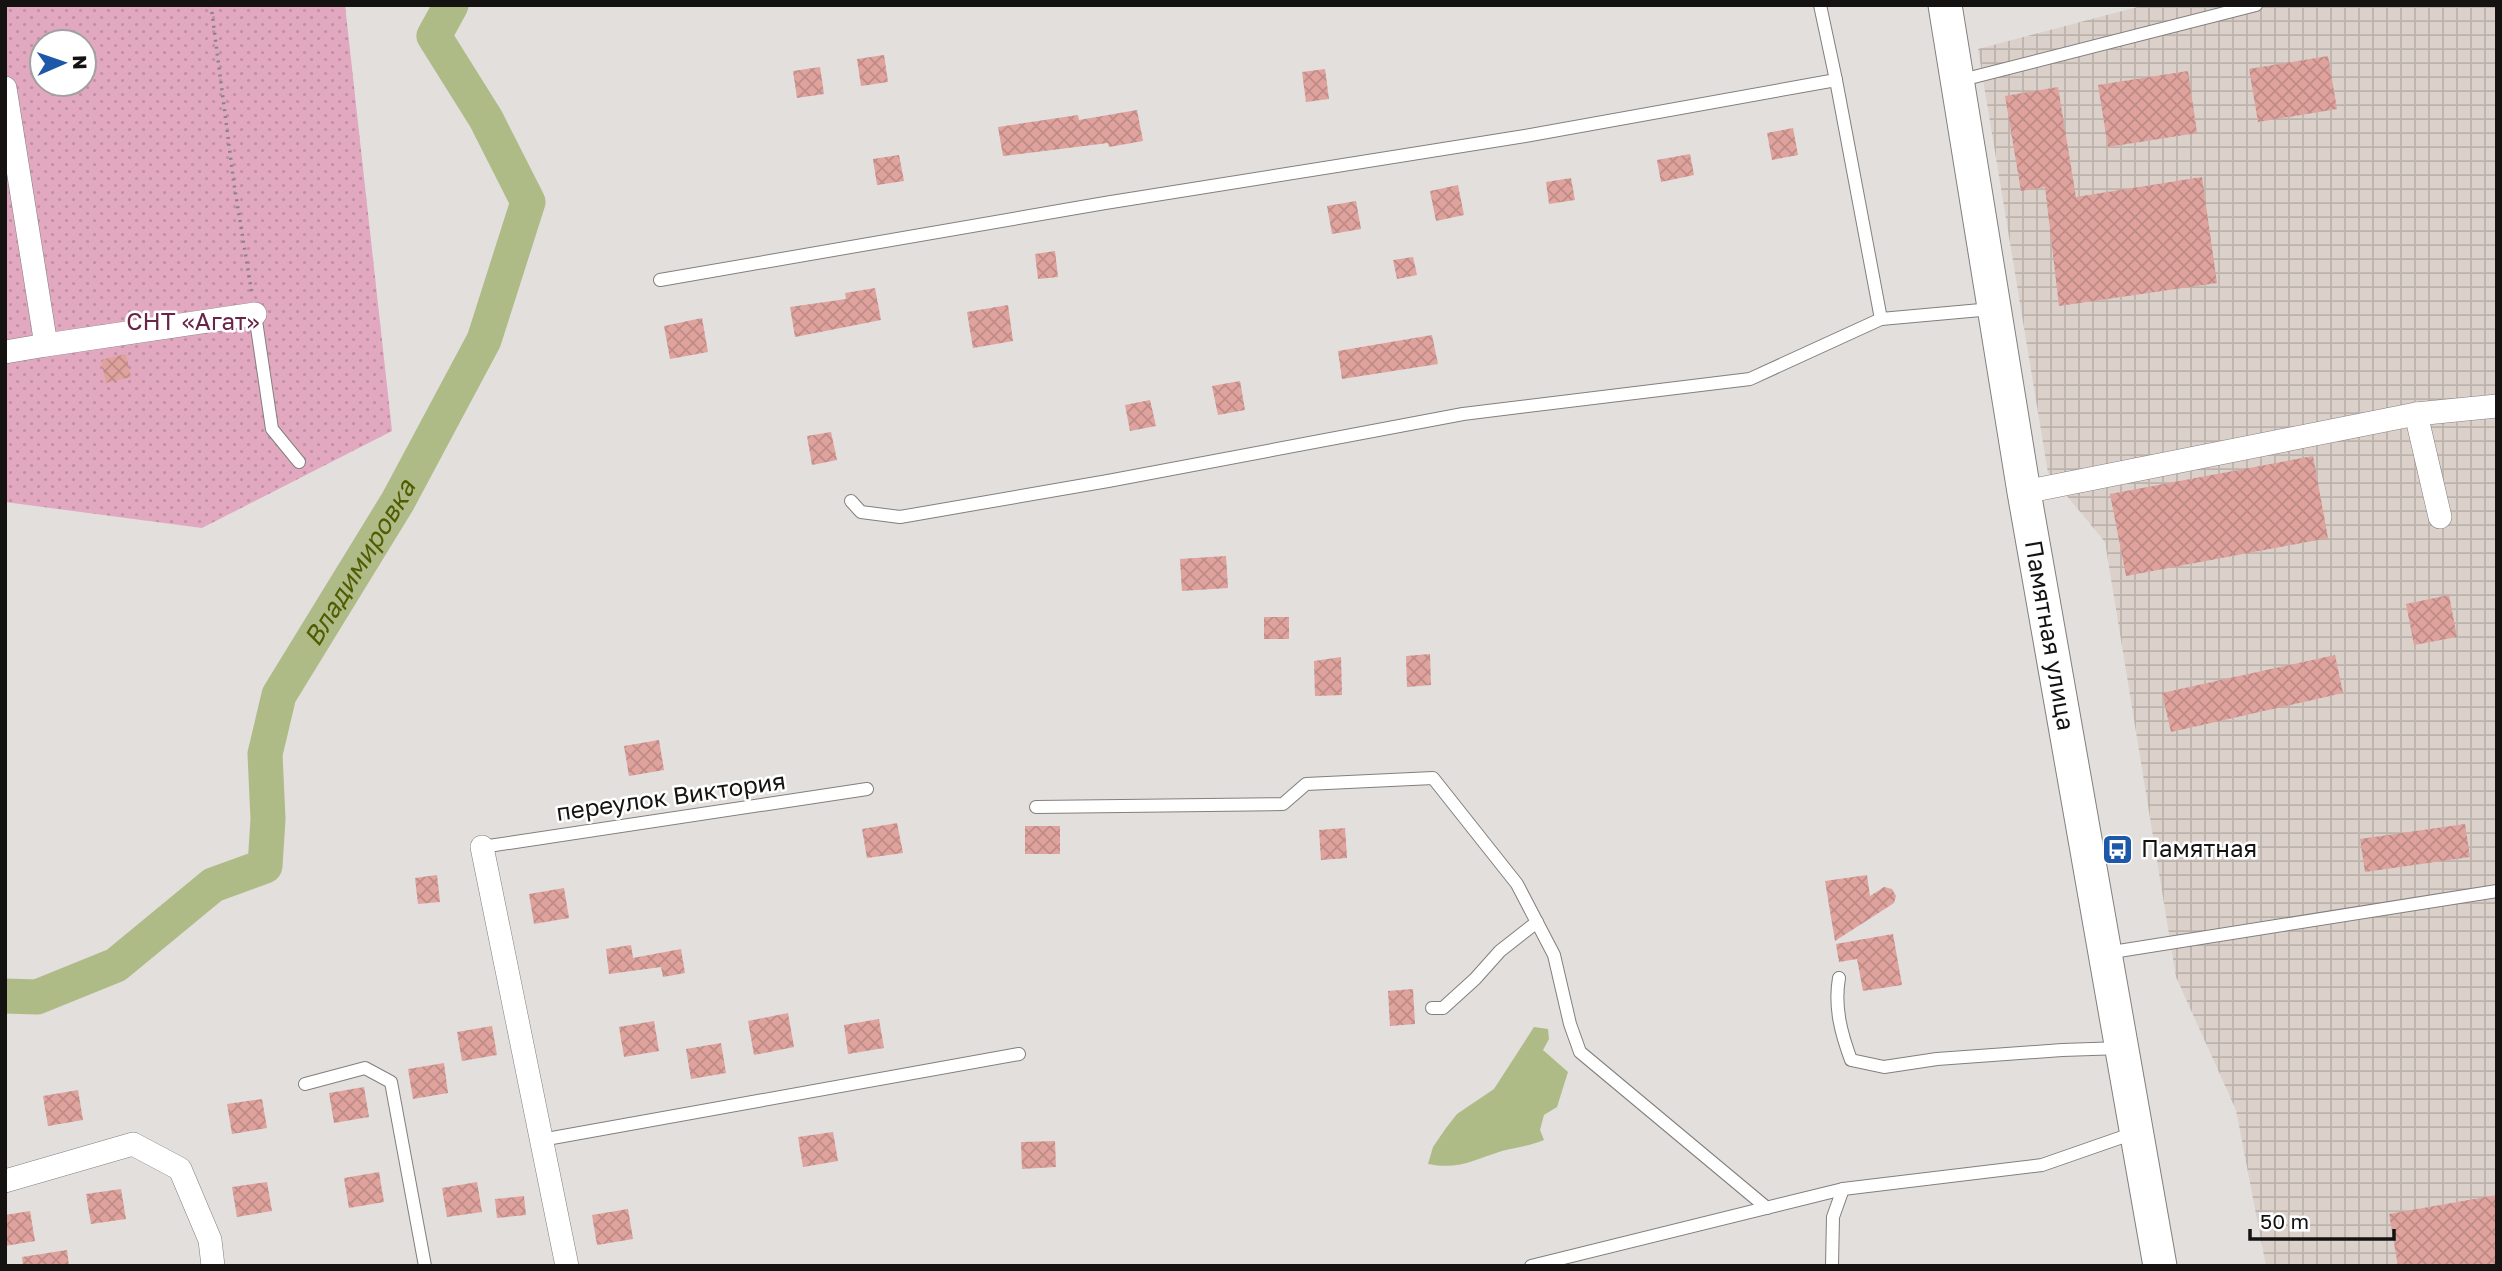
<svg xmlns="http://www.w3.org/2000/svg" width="2502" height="1271" viewBox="0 0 2502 1271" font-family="'Golos Text',sans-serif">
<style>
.industrial{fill:url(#industrial-grid)}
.garden{fill:url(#garden-dots);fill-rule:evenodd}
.water{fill:#afbb86}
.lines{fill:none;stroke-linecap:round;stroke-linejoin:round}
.river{stroke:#afbb86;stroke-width:35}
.building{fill:url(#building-cross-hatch)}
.lane-casing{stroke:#827f7d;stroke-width:14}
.street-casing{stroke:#827f7d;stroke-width:24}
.secondary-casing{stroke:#827f7d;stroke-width:35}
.path{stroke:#878584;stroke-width:3.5;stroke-dasharray:2 5;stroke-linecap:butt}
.lane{stroke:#fff;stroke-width:12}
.street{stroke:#fff;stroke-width:23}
.secondary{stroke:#fff;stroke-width:33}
.labels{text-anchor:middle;stroke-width:5;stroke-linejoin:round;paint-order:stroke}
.park-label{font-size:24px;fill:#682546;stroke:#fff}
.street-label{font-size:24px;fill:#141312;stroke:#fff}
.poi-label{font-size:24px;fill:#141312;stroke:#fff;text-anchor:start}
.water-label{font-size:26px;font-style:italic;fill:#505c02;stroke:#fff}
</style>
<defs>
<pattern id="industrial-grid" width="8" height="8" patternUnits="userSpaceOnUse" patternTransform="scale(1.75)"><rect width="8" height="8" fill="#dbd1ca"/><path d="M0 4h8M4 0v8" fill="none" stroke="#bbb3ac"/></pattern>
<pattern id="garden-dots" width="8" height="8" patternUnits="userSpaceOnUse" patternTransform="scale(1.75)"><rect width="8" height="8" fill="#e1a8bf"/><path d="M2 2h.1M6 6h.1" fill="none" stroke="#c090a3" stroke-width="1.8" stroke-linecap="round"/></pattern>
<pattern id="building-cross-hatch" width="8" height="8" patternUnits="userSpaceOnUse" patternTransform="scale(1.75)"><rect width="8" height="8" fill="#dfa29d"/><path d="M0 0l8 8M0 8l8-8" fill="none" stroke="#be8b86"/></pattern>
</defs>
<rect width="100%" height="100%" fill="#e2dfdd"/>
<polygon class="industrial" points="2145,5 2497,5 2497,1266 2266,1266 2236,1110 2176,977 2105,542 2048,473 1978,49"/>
<path class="garden" d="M5 5H345L392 431 202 528 5 502ZM42 42H84V84H42Z"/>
<path class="water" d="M1534 1027 1548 1029 1549 1039 1543 1050 1568 1072 1557 1107 1544 1115 1540 1130 1544 1140C1530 1146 1517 1147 1502 1151 1473 1160 1460 1170 1428 1164L1433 1147 1446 1128 1457 1114 1494 1089Z"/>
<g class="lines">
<path class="river" id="s1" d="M5 996 37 997 116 965 213 885 265 866 268 819 265 754 279 695 398 501 484 340 528 202 486 119 434 36 451 5"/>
</g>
<g class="building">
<polygon points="884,55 888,82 861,86 857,59"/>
<polygon points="2328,56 2337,109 2258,122 2249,69"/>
<polygon points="820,67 824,94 797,98 793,71"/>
<polygon points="1325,69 1329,99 1306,102 1302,72"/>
<polygon points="2188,71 2197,133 2108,147 2098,85"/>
<polygon points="2058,87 2076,197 2202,177 2217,283 2059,306 2045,187 2021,191 2005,96"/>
<polygon points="1137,110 1143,141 1109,147 1108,143 1003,156 998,127 1078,115 1079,120"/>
<polygon points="1793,128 1798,155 1772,160 1767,133"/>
<polygon points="1690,154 1694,175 1661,182 1657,160"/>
<polygon points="899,155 904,181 877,185 873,159"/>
<polygon points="1571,178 1575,200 1549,204 1546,182"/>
<polygon points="1458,185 1464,215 1436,221 1430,191"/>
<polygon points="1356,201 1361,229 1332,234 1327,206"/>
<polygon points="1055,251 1058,277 1038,279 1035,254"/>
<polygon points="1413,257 1417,275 1397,279 1393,260"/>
<polygon points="875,288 881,320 795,337 790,307 846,299 845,293"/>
<polygon points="1008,305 1013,341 973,348 967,312"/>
<polygon points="702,318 708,352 670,359 664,326"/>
<polygon points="1432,335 1438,364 1342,379 1338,351"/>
<polygon points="126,354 131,377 106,383 101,360"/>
<polygon points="1240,381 1245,410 1218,415 1212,386"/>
<polygon points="1150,400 1156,426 1130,431 1125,405"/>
<polygon points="831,432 837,460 812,465 807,436"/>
<polygon points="2313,456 2328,538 2126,576 2110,494"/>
<polygon points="1226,556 1228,588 1182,591 1180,559"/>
<polygon points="2449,595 2457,637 2414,645 2406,604"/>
<rect x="1264" y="617" width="25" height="22"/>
<polygon points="1430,654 1431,685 1407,687 1406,656"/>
<polygon points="2335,655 2343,693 2171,732 2162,693"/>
<polygon points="1341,657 1342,695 1315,696 1314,661"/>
<polygon points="659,740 664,770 629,776 624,746"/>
<polygon points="897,823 903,853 867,858 862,829"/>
<polygon points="2465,824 2470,857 2365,872 2360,839"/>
<rect x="1025" y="826" width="35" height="28"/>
<polygon points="1345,828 1347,858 1321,860 1319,830"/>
<polygon points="437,875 440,902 418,904 415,878"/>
<polygon points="1867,875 1870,896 1884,887 1892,889 1896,896 1894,903 1835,941 1825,881"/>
<polygon points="564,888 569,918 534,924 529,894"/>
<polygon points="1893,934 1902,985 1863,991 1857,959 1839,962 1836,944"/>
<polygon points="631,945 633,958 681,949 685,973 663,977 661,967 609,974 606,949"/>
<polygon points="1413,989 1415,1024 1390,1026 1388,991"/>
<polygon points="788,1013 794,1047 754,1055 748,1021"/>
<polygon points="879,1019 884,1048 848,1054 844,1025"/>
<polygon points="654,1021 659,1051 624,1057 619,1027"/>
<polygon points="492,1026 497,1055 462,1061 457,1032"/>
<polygon points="721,1043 726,1073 691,1079 686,1049"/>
<polygon points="444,1063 448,1093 413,1099 408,1069"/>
<polygon points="364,1087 369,1117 334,1123 329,1093"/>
<polygon points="78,1090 83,1120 48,1126 43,1096"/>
<polygon points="262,1099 267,1128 232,1134 227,1104"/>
<polygon points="833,1132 838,1161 803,1167 798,1137"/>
<polygon points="1055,1141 1056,1167 1022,1169 1021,1142"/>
<polygon points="379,1172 384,1202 349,1208 344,1178"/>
<polygon points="267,1182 272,1211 237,1217 232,1187"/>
<polygon points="477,1182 482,1212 447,1217 442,1188"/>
<polygon points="121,1189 126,1219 91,1224 86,1194"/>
<polygon points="2497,1195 2497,1266 2398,1266 2389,1214"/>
<polygon points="524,1196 526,1215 497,1218 495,1199"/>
<polygon points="628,1209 633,1239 597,1245 592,1215"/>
<polygon points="30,1211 35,1241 5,1246 5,1215"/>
<polygon points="67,1250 69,1266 23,1266 22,1257"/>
</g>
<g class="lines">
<defs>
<g id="lane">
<polyline points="1820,5 1836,80"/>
<polyline points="1958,81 2256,5"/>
<polyline points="660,280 1105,203 1525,136 1836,80 1881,319"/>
<polyline points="255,314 272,429 299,462"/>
<polyline points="851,501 861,512 900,517 1108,481 1463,414 1750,379 1881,319 1992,309"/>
<polyline points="1036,807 1283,804 1306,784 1433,778 1517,884 1554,955 1570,1024 1580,1052 1767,1208"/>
<polyline points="482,847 867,789"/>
<polyline points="2106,953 2497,891"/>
<path d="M1839 978C1834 1007 1841 1033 1851 1060L1884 1067 1937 1059 2062 1050 2122 1048"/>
<polyline points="1432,1008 1443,1008 1475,979 1500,951 1537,922"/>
<polyline points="305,1084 365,1068 391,1082 425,1266"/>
<polyline points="541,1140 1019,1054"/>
<polyline points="1531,1266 1843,1189 2042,1165 2134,1133"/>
<polyline points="1832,1266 1833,1217 1843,1189"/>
</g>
<g id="street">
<polyline points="5,88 46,345 5,352"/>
<polyline points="46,345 255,314"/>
<polyline points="2416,414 2440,517"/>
<polyline points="2024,492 2416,414 2497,406"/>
<polyline points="482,847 567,1266"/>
<polyline points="5,1181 133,1144 180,1169 210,1240 213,1266"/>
</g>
<g id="secondary">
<path id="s2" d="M1945 5 2024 492 2160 1266"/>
</g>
</defs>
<use href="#lane" class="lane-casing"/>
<use href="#street" class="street-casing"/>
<use href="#secondary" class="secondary-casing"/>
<polyline class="path" points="211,5 234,184 252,294"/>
<use href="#lane" class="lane"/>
<use href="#street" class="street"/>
<use href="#secondary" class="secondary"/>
</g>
<defs>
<symbol id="bus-square" viewBox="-11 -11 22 22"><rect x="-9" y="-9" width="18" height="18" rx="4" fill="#1e58a9" stroke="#fff"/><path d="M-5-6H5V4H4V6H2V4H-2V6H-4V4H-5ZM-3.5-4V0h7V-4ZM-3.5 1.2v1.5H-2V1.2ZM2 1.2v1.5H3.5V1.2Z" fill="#fff"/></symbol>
</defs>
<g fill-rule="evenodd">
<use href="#bus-square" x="2100" y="832" width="35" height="35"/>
</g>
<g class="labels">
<g class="park-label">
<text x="193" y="330">СНТ «Агат»</text>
</g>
<g class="street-label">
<text dy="8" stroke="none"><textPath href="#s2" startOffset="639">Памятная улица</textPath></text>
<text transform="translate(671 797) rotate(-8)" y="8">переулок Виктория</text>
</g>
<g class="poi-label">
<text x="2141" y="857">Памятная</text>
</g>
<g class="water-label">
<text dy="9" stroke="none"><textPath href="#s1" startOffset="626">Владимировка</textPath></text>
</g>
</g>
<rect width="2502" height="1271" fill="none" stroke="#141312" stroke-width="14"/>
<g transform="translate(63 63) rotate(88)"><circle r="33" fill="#ffffff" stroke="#a1a1a0" stroke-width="2"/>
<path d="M0-5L12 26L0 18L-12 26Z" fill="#1e58a9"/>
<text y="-10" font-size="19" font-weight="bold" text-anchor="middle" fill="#141312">N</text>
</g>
<path d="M2250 1229v10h144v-10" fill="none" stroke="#141312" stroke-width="3.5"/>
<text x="2260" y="1229" font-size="21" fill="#141312" stroke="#ffffff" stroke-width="5" paint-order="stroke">50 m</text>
</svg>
